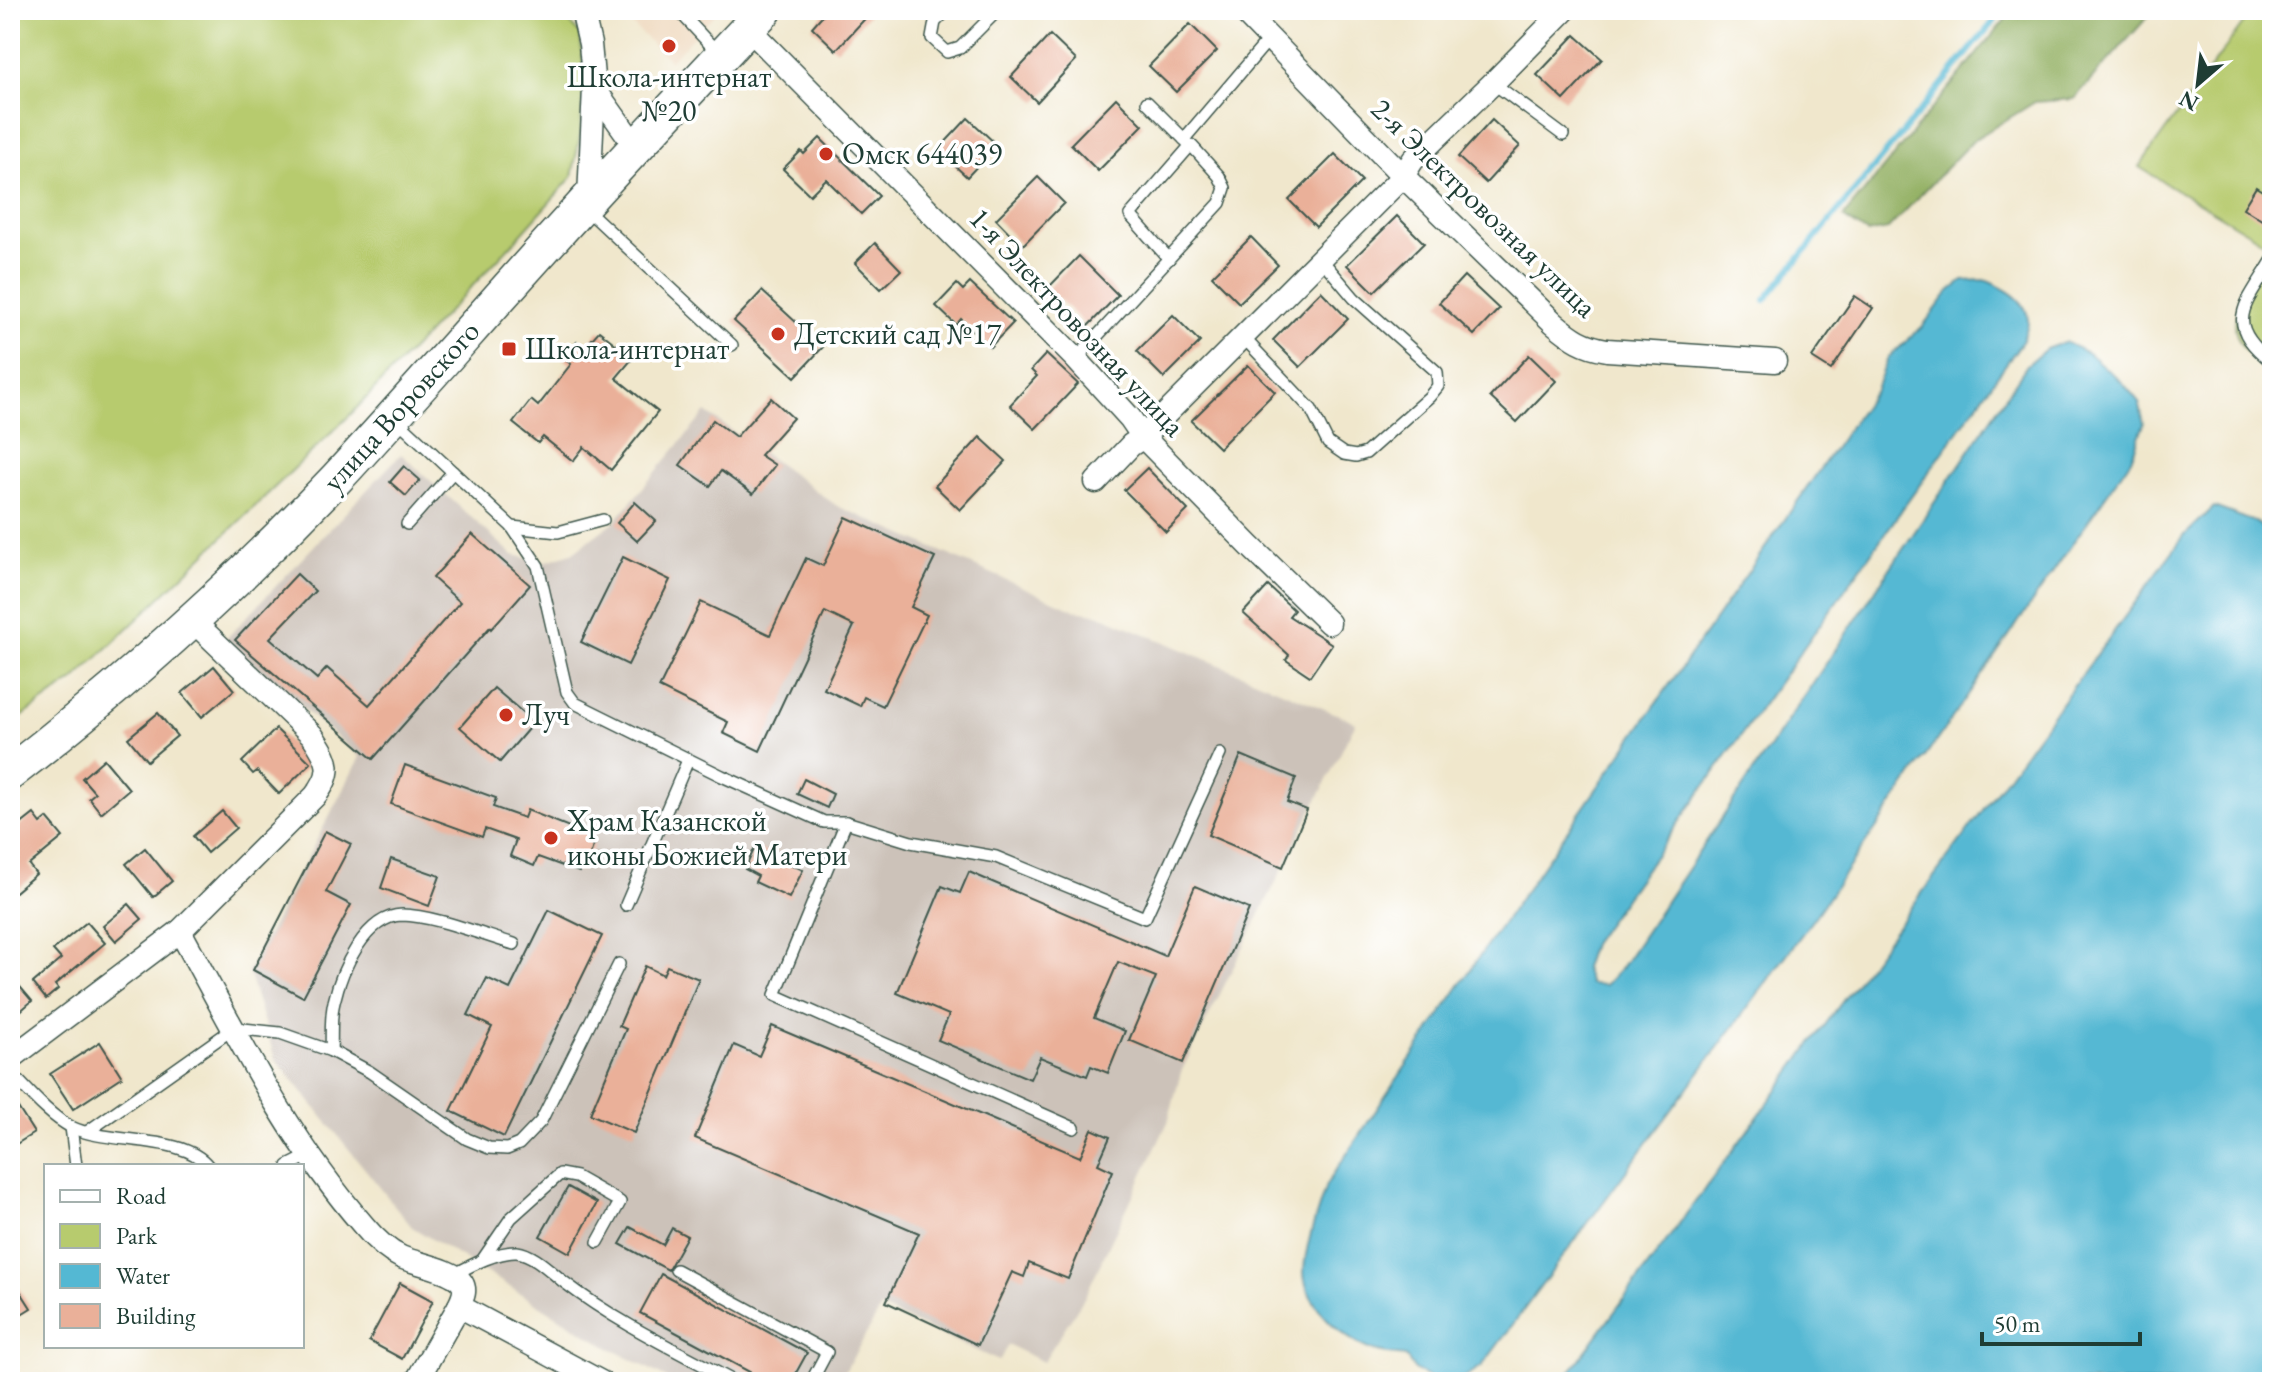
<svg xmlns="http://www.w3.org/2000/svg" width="2282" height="1392" viewBox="0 0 2282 1392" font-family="'EB Garamond',serif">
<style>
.built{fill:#eed7bb}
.industrial{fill:#ccc2b9}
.green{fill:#b7cb6e;stroke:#6b8451;stroke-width:2}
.forest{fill:#91af61;stroke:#58764a;stroke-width:2}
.water{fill:#54b8d3;stroke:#3a7a84;stroke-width:2}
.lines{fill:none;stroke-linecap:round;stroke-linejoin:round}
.stream{stroke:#54b8d3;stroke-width:6}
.building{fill:#eab099}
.service-casing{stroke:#3e564b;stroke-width:14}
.minor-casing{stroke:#3e564b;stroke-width:25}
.primary-casing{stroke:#3e564b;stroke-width:37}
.service{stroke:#fff;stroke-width:11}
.minor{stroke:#fff;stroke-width:22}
.primary{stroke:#fff;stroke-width:34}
.poi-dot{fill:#c8321e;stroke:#fff;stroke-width:3}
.labels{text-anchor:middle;stroke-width:7;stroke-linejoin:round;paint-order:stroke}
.poi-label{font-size:30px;fill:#1f3d34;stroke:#fff;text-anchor:start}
.street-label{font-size:30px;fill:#1f3d34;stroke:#fff}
</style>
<rect width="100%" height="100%" fill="#fff"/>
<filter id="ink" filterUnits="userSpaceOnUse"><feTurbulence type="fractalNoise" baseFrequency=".0125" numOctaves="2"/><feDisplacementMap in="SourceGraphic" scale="16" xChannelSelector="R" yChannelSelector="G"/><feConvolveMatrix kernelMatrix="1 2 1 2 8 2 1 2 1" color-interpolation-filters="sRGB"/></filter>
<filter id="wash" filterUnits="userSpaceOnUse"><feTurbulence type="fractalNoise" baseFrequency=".006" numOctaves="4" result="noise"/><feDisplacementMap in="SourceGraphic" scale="32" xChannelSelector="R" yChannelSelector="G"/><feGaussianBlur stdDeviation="1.8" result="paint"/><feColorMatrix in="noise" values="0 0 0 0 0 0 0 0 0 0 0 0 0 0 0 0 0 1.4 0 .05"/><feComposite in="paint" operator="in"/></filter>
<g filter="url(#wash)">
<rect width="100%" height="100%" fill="#f0e7cc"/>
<polygon class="built" points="617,10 719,10 670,61"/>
<polygon class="industrial" points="706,412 837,506 1075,610 1095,613 1356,722 1181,1072 1168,1122 1084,1298 1043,1362 1008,1345 999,1361 881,1308 839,1382 674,1382 606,1346 412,1227 275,1058 248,972 360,757 224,641 401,454 513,555 544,562 572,553 615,521"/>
<g class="green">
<polygon points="10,10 558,10 580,34 584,72 581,131 572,177 514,242 352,413 74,680 10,725"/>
<polygon points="2253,10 2272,10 2272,247 2139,167"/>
<path d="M2272 248V372C2260 363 2246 354 2239 341 2224 311 2257 273 2272 248Z"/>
</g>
<polygon class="forest" points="2013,10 2154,10 2074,99 2035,102 1972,141 1888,229 1867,233 1843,217"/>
<g class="water">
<path d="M1985 280C2002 287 2027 298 2028 320 2029 325 2024 334 2023 340L1592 944 1584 968 1590 984 1605 985 1621 968 2027 365 2046 349 2065 342 2088 353 2123 383 2139 402 2144 424 2131 459 1816 915 1482 1366 1457 1382H1439L1416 1371 1405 1356C1395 1355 1384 1354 1374 1351 1345 1342 1303 1303 1304 1270 1306 1242 1318 1212 1326 1185L1477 960 1876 389 1888 358 1922 327 1949 292 1963 281Z"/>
<polygon points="2214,507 2255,522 2272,535 2272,1382 1563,1382 2184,536"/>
</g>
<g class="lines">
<g class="stream">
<polyline points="1765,300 2003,10"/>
<polyline points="1125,1382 1132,1379 1136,1382"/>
</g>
</g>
<g id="blocks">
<g class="building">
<polygon points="827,10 873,10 836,50 812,27"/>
<polygon points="1190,24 1217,51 1176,92 1149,66"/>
<polygon points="1050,35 1076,60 1037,102 1011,77"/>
<polygon points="1575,35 1602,59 1564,100 1537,75"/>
<polygon points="1116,98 1143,125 1098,171 1071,144"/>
<polygon points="968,118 997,145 967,177 938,150"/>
<polygon points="1492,120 1520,146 1486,183 1458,157"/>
<polygon points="820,138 879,196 861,214 826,179 810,195 783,169 801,151 804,154"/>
<polygon points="1335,154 1362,181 1316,227 1289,200"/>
<polygon points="1038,177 1064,203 1022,246 996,219"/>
<polygon points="2256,187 2272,197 2272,210 2265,222 2243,208"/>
<polygon points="1397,216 1424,243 1374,292 1347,265"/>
<polygon points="1251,237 1278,265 1239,303 1212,276"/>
<polygon points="875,243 901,270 881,289 855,263"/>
<polygon points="1079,256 1118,295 1087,327 1048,288"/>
<polygon points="1464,276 1499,309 1474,335 1439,303"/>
<polygon points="970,283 1013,323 990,347 961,319 956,325 936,306 957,284 963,290"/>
<polygon points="762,291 823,347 795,377 734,321"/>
<polygon points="1321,291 1348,319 1300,367 1273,340"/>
<polygon points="1855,296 1873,308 1831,370 1812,358"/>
<polygon points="1173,315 1200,342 1164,378 1137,351"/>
<polygon points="599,331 633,358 616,378 658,412 611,470 584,447 573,461 543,437 538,443 513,423 531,400 538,406 571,364 563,358 577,342 584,348"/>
<polygon points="1046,354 1078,384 1035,429 1010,405 1037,376 1031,370"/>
<polygon points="1529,355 1556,381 1517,422 1490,397"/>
<polygon points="1248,365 1275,392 1219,448 1191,421"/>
<polygon points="771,398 793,418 760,455 775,465 753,494 721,471 710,486 680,465 713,420 736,437"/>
<polygon points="980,437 1006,461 960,510 935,486"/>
<polygon points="404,466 420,480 406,496 390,482"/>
<polygon points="1147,468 1188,510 1166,532 1124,490"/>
<polygon points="635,502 656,521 637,541 617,523"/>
<polygon points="846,517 935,558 911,607 927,615 883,706 864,697 860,706 824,689 854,626 825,612 760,751 723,733 728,722 659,688 701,602 770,635 806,558 823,566"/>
<polygon points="472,534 530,585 491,629 490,627 373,759 235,640 297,574 315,591 270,638 317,679 327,668 369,705 460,602 433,578"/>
<polygon points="623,557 670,580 628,665 581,642"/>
<polygon points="1268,586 1294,610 1289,616 1332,644 1310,676 1286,660 1289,655 1243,613"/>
<polygon points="214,666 234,690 202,717 182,693"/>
<polygon points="494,688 534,722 500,762 460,727"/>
<polygon points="158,713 177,736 147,761 128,738"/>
<polygon points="276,729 311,763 279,794 257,771 253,774 242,762"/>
<polygon points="1241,755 1296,778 1287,802 1307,810 1283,867 1208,835"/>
<polygon points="104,759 129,789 101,813 89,798 95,793 82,778"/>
<polygon points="405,765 496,798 493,807 524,818 527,810 592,836 590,843 594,844 586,866 582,864 579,872 538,857 534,866 510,856 516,840 485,829 482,837 391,804"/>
<polygon points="804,779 833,794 827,808 797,794"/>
<polygon points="222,811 236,828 207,853 193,836"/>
<polygon points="34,814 41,823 47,818 63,837 29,865 36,874 10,896 10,833"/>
<polygon points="325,831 351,844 326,892 351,905 303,997 253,970"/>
<polygon points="755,847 803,870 789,898 755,882 758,876 745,869"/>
<polygon points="145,848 172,881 153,897 126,864"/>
<polygon points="391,859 440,876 429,906 381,888"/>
<polygon points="969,872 1165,956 1195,886 1249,909 1183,1063 1129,1040 1156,977 1118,962 1094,1018 1125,1031 1108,1073 1091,1066 1087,1076 1040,1057 1030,1079 938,1040 949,1015 897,993 942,886 960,893"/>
<polygon points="129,904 142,919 116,941 103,926"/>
<polygon points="549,910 602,936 504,1137 451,1111 492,1027 468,1015 487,978 510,989"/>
<polygon points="87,922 105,943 55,985 58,989 46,999 33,983 61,959 53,950"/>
<polygon points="645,966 663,975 667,966 699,979 634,1133 590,1114 626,1029 619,1026"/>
<polygon points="10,975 32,1001 10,1020"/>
<polygon points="772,1026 1080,1157 1092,1129 1110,1137 1098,1164 1113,1171 1068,1279 1029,1263 1024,1277 1012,1272 978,1345 886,1302 919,1233 695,1138 734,1045 759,1056"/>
<polygon points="100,1042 122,1077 73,1109 50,1074"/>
<polygon points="10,1095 34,1133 10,1148"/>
<polygon points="568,1187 597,1203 570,1253 540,1236"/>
<polygon points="630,1227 663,1245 672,1228 687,1236 668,1270 620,1244"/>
<polygon points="661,1274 807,1353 791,1382 768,1382 640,1313"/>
<polygon points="10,1275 31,1308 10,1321"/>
<polygon points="400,1283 433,1301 402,1359 369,1341"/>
</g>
</g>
</g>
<g filter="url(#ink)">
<use href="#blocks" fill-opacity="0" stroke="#3e564b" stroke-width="2"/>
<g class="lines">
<defs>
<g id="service">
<polyline points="678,10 718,53"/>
<polyline points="947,10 935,22 932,38 947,52 960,48 998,10"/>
<polyline points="1493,83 1563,135"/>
<polyline points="1147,102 1187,142"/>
<polyline points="1184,139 1270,38"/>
<polyline points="586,209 732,345"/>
<path d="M2272 261C2245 306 2222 323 2272 362"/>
<polyline points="1243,337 1311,409 1328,443 1344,454 1356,456 1366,453 1429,397 1438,386 1437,372 1354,298 1321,259"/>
<polyline points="1076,359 1220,203 1225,188 1219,176 1191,145 1130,215 1169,259"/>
<polyline points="395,418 512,527 538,566 567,692 575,703 722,776 824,822 846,822 911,842 996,857 1145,918 1220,754"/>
<polyline points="407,524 453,472"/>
<polyline points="512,527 558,532 603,520"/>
<polyline points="846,822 775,995 1074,1128"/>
<polyline points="626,905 688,760"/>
<path d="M331 1051C332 1035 330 1017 334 1002 341 971 365 916 402 915 432 915 483 935 514 944"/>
<path d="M10 1072C28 1090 48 1115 71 1127 108 1145 184 1134 208 1166"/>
<polyline points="71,1127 76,1166"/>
<polyline points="87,1132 234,1028 280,1033 331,1051 370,1072 467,1139 489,1148 507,1149 519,1144 541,1121 619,964"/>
<polyline points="288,1166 308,1156"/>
<polyline points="483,1259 511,1218 560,1174 576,1177 620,1202 598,1242"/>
<polyline points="676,1270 827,1352 811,1382"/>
<path d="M453 1275C470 1266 497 1251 517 1252 534 1254 551 1272 564 1282 616 1322 677 1351 735 1382"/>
</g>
<g id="minor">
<polyline points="582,10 590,44 594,88 636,147"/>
<path d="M1242 10 1403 176 1554 323C1573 339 1583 346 1607 350L1775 361"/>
<polyline points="748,28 1076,359 1130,418 1143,437 1250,546 1329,623"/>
<polyline points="589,198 594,88"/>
<polyline points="1096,482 1131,445 1143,437 1403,176 1413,160 1493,83 1565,10"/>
<path d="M180 931C236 1033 287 1138 364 1226 374 1238 386 1250 401 1257 416 1264 453 1269 462 1283 467 1291 462 1299 459 1306L601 1382"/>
<path d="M10 1059 180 931 315 796C335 771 329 760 312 735L192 620"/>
<polyline points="416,1382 459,1306"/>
</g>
<path id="primary" d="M10 773C126 683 236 584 337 478 407 403 474 325 543 249 616 168 690 89 765 10"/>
</defs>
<use href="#service" class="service-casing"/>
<use href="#minor" class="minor-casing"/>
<use href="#primary" class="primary-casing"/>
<use href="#service" class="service"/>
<use href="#minor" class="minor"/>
<use href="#primary" class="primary"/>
</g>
</g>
<g class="poi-dot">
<circle cx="669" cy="46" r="8"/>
<circle cx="826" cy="154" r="8"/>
<circle cx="778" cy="334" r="8"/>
<rect x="501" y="341" width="16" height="16" rx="4"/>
<circle cx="506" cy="715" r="8"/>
<circle cx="551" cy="838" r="8"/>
</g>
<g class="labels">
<g class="poi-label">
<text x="669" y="87" text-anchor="middle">Школа-интернат<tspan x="669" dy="34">№20</tspan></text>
<text x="842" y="164">Омск 644039</text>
<text x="794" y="344">Детский сад №17</text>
<text x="525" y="359">Школа-интернат</text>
<text x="522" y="725">Луч</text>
<text x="567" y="831">Храм Казанской<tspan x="567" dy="34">иконы Божией Матери</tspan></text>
</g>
<g class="street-label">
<text transform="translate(1484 208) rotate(44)" y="10">2-я Электровозная улица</text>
<text transform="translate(1077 322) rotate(47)" y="10">1-я Электровозная улица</text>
<text transform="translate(401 406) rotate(-48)" y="10">улица Воровского</text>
</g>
</g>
<rect width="2282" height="1392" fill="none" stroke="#fff" stroke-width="40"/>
<rect x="44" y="1164" width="260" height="184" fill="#ffffff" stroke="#a5b1ae" stroke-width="2"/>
<rect x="60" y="1190" width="40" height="12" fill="#ffffff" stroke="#a5b1ae" stroke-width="2"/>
<text x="116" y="1204" font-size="24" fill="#1f3d34">Road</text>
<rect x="60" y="1224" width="40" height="24" fill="#b7cb6e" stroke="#a5b1ae" stroke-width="2"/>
<text x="116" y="1244" font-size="24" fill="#1f3d34">Park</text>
<rect x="60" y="1264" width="40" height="24" fill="#54b8d3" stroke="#a5b1ae" stroke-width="2"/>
<text x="116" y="1284" font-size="24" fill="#1f3d34">Water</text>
<rect x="60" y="1304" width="40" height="24" fill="#eab099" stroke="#a5b1ae" stroke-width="2"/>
<text x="116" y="1324" font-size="24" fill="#1f3d34">Building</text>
<g transform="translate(2198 84) rotate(208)" stroke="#ffffff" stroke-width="6" paint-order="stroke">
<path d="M0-6L14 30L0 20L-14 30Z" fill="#1f3d34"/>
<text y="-12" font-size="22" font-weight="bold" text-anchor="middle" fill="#1f3d34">N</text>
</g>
<path d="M1982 1332v12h158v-12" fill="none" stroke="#1f3d34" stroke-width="4"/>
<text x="1994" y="1332" font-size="24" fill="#1f3d34" stroke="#ffffff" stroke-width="6" paint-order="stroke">50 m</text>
</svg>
